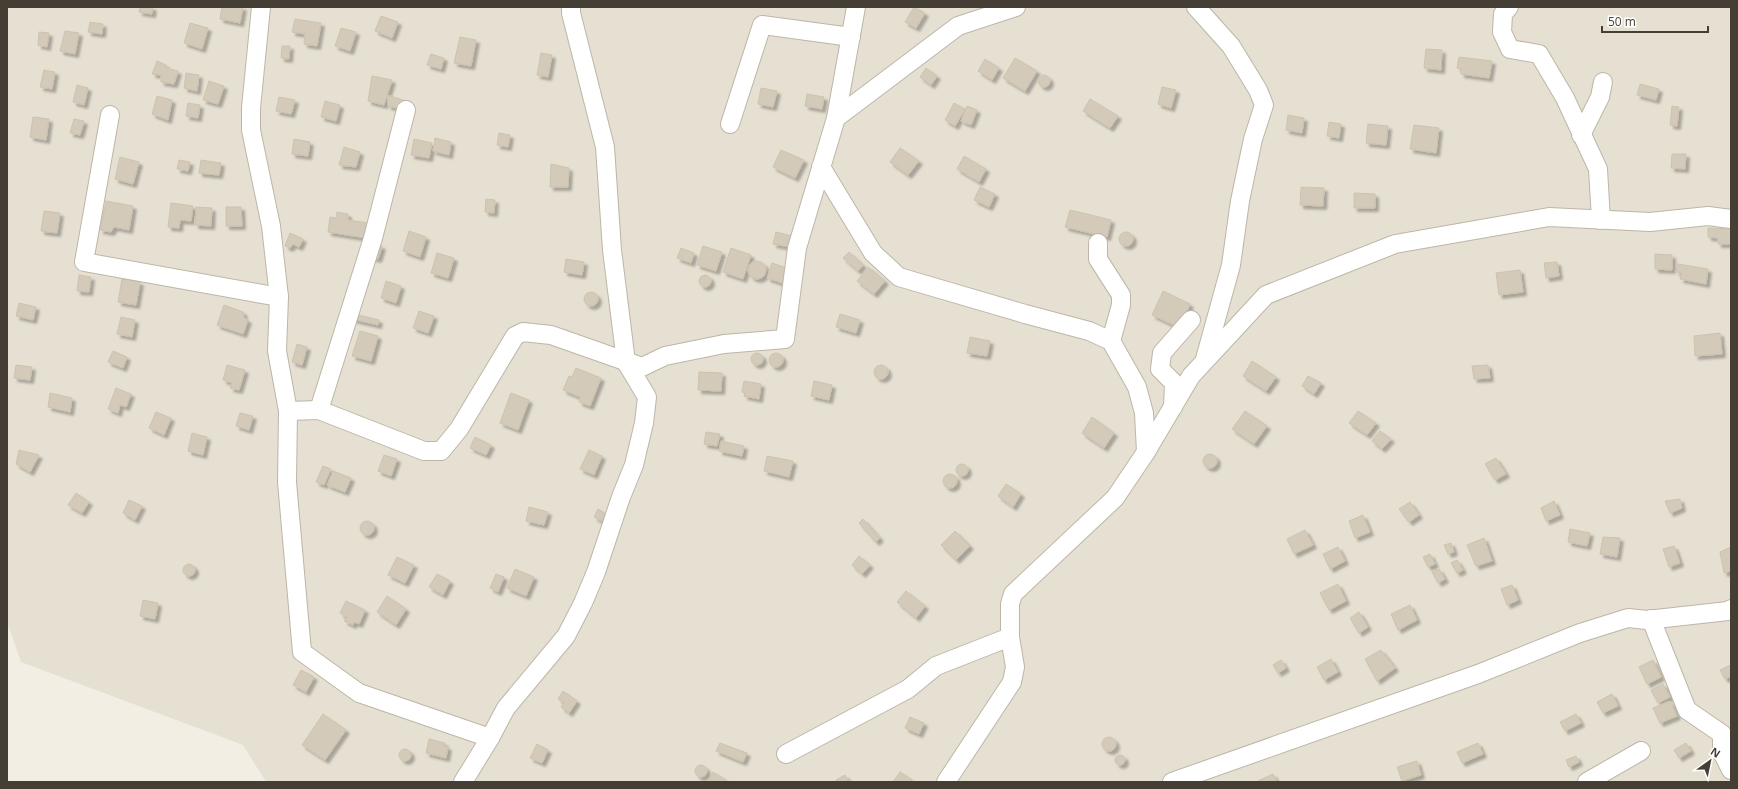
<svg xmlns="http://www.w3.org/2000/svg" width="1738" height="789" viewBox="0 0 1738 789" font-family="'Open Sans',sans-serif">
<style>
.residential{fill:#e6e0d2}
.building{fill:#d3cab9;stroke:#cec2ad;filter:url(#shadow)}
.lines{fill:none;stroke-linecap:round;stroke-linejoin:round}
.minor-casing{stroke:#bdb6a7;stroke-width:20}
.minor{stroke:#fff;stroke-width:18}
</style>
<defs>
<filter id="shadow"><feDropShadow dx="3.5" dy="3.5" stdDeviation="1" flood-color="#0004"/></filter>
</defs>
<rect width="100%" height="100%" fill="#f2eee4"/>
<polygon class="residential" points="7,7 1731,7 1731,782 266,782 243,745 21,662 7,622"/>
<g class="building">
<polygon points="140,7 153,7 152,14 139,12"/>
<polygon points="222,7 243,7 240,23 220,19"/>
<polygon points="914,7 925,13 916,28 905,22"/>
<polygon points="381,16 398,22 392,38 375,31"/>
<polygon points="295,19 321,23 317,46 304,44 305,34 292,32"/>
<polygon points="90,22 103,24 102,34 88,32"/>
<polygon points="190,23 208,28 202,49 184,43"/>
<polygon points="341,28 356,32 350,51 335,46"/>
<polygon points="65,31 79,33 75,54 60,51"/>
<polygon points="39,32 49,33 47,47 38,45"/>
<polygon points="460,37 476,40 471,66 454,63"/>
<polygon points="282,46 290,46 289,59 281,58"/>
<polygon points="1426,49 1442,50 1441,70 1424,68"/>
<polygon points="541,53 552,55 548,77 537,75"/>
<polygon points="431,54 444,58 441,69 427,65"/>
<polygon points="1459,57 1492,61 1489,78 1461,74 1461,69 1457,68"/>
<polygon points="1015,58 1037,71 1025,91 1003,78"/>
<polygon points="985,59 999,68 992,80 978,71"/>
<polygon points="157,61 166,65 166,68 178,71 174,84 161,82 161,75 152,74"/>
<polygon points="926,68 937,76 931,85 920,77"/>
<polygon points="44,70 55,72 52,89 40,87"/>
<polygon points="186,73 199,75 197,91 184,88"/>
<circle cx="1044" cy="81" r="6"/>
<polygon points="372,76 392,80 384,105 368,101"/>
<polygon points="209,81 224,86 218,104 203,100"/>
<polygon points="1640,84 1659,89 1656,100 1637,95"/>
<polygon points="77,85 88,88 84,105 73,102"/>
<polygon points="1162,87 1176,90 1171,108 1158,104"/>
<polygon points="761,88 777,91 773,107 758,104"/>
<polygon points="807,94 824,97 822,109 805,106"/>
<polygon points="387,95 406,101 406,110 388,106"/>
<polygon points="157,96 172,100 168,120 152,114"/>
<polygon points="279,97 295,100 291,114 276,111"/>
<polygon points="1090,99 1118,116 1110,128 1083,111"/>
<polygon points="325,101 340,105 336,121 321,117"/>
<polygon points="188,103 200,105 198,118 186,116"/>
<polygon points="954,103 965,109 955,126 945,120"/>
<polygon points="967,106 977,110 971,125 961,121"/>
<polygon points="1672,106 1679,107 1677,126 1670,125"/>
<polygon points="1288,115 1304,118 1302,133 1286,130"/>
<polygon points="33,117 49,119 46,140 30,137"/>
<polygon points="74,119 84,121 80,135 70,133"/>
<polygon points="1329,122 1341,124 1339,138 1327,136"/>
<polygon points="1368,124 1388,126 1386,145 1366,143"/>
<polygon points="1414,125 1439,128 1436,153 1410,149"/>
<polygon points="499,133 510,135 508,147 497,145"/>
<polygon points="435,138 451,142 449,155 433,151"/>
<polygon points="294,139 310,142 308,156 292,154"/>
<polygon points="414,139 432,143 429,158 411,155"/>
<polygon points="344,147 360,152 356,167 339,165"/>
<polygon points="900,148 919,161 908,175 890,162"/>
<polygon points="781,150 804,160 795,178 773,167"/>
<polygon points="1672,154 1686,154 1685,169 1671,168"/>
<polygon points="964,156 986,169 979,182 957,169"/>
<polygon points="120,157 139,162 133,184 115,179"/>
<polygon points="179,160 190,162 188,171 177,169"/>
<polygon points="201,160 221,163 219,175 199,173"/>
<polygon points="551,164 569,168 568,187 550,187"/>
<polygon points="980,187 995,194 989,207 974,200"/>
<polygon points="1301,187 1324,188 1323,206 1300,205"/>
<polygon points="1354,193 1375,194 1375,208 1354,208"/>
<polygon points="486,199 495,200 494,213 485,212"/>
<polygon points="106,201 133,206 129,230 114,227 111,232 100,230"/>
<polygon points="171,203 193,206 191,221 180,220 179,228 168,227"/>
<polygon points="196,207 212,208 211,226 195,225"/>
<polygon points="226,207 241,207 242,226 226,226"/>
<polygon points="1070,210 1111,220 1107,237 1065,227"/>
<polygon points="44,211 60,213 57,233 41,231"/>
<polygon points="337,212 348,214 348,220 368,223 366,238 328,232 330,217 336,218"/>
<polygon points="1708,228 1731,229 1731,244 1718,244 1718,238 1708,237"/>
<polygon points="409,231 426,237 420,257 403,251"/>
<polygon points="776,232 792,236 790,247 773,244"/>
<circle cx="1126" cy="239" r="7"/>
<polygon points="290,233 303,239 299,247 293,244 290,248 285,246"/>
<polygon points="374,244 382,246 378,259 370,257"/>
<polygon points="703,246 722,252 716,271 697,265"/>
<polygon points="681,248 694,253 691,263 677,258"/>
<polygon points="731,248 751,255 743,279 723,272"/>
<polygon points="849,252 863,265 858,271 843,258"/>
<polygon points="437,253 454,258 448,278 431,273"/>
<polygon points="1655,254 1672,255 1672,270 1655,269"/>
<polygon points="566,259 584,262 582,275 564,272"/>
<circle cx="757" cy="270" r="9"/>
<polygon points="1557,262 1559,276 1546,278 1544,263"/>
<polygon points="772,263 790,269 785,284 767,278"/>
<polygon points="1678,264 1708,269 1706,284 1680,279 1682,273 1676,272"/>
<polygon points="868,267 885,281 874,294 857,281"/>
<polygon points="1520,270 1523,292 1499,295 1496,273"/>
<polygon points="79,275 91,277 89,292 77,291"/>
<circle cx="705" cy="281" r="6"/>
<polygon points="122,279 140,282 136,305 118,302"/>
<polygon points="386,281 401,286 396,303 381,298"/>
<polygon points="1163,291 1190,304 1180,328 1152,315"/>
<circle cx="591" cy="299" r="7"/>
<polygon points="19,303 36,307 33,320 16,316"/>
<polygon points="224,305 243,312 244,318 248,320 243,334 217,325"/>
<polygon points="419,311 434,316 428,333 413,328"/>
<polygon points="354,314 379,320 378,325 352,319"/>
<polygon points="840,314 860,320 856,333 836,327"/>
<polygon points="121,317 135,320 132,337 117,334"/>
<polygon points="360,331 378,336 371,361 352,356"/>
<polygon points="1720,333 1722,354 1695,356 1694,336"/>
<polygon points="970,337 990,341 987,356 967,353"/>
<polygon points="297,344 307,347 302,365 292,362"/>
<polygon points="113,351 127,357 123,368 108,362"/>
<circle cx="757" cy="359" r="6"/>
<circle cx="776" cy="360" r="7"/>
<polygon points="1252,361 1276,377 1266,391 1243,376"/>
<polygon points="16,365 32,367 30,380 14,378"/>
<polygon points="227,365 245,370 239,390 230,388 232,383 223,380"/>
<polygon points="1488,365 1490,378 1474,379 1472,366"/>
<circle cx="881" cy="372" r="7"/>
<polygon points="576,368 601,378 590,406 579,402 580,397 563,390 569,376 572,377"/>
<polygon points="699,372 722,373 721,391 698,390"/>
<polygon points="1308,376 1321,383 1314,394 1302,386"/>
<polygon points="744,381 761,384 759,399 744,396 745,393 742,392"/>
<polygon points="814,381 832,385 829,400 811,396"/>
<polygon points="116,388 131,394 126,407 120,405 118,413 108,409"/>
<polygon points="50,393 72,398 70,412 48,407"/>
<polygon points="511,393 529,400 518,430 500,423"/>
<polygon points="1245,411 1267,426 1254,444 1232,429"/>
<polygon points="1358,411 1376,423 1367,435 1349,423"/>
<polygon points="156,412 171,418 164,435 149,428"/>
<polygon points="240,413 253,416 249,430 236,426"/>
<polygon points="1092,417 1114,433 1104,448 1082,433"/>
<polygon points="1380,431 1391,439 1382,449 1372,441"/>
<polygon points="706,432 720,434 717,446 704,444"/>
<polygon points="192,433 207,437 203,455 188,451"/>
<polygon points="475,437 491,445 486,455 470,448"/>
<polygon points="721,441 744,446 742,456 719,451"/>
<polygon points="19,450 39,455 30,472 16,464"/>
<polygon points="589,450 602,456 594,475 580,469"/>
<circle cx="1210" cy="461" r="7"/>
<polygon points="384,455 397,459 391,476 378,471"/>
<polygon points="767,456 793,461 789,477 764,471"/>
<polygon points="1496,458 1506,474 1495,480 1485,464"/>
<circle cx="962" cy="470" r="6"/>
<polygon points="323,466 331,469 324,485 316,482"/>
<polygon points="333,471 351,478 345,492 327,485"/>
<circle cx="950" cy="481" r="7"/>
<polygon points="1006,484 1021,494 1013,507 998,496"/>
<polygon points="76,493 89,502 82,513 68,505"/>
<polygon points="1680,499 1682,508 1670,513 1665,501"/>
<polygon points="129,500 142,506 135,520 123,513"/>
<polygon points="1554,501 1560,515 1546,521 1541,508"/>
<polygon points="1410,502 1419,515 1409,522 1399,509"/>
<polygon points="529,507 548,512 544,525 526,521"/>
<polygon points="598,509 606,514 602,521 594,517"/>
<polygon points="1363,515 1370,532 1355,538 1349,521"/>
<polygon points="863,519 880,538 876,542 859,523"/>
<circle cx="367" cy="528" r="7"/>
<polygon points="1570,529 1590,533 1587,546 1568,542"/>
<polygon points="1305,530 1313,545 1294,554 1287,539"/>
<polygon points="955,531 970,546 956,560 941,545"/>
<polygon points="1603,537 1620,538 1617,557 1600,554"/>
<polygon points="1484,538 1492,561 1476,566 1467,545"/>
<polygon points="1451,543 1454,552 1448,554 1444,545"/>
<polygon points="1674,546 1680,563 1669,567 1663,549"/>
<polygon points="1338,547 1345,561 1330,569 1323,554"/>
<polygon points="1731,547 1731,571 1724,573 1720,552"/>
<polygon points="1430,554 1435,564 1428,567 1423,557"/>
<polygon points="859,556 870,565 862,574 852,565"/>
<polygon points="397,557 414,565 405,583 388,575"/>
<polygon points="1457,560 1463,570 1457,573 1451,563"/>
<circle cx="189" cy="570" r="6"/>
<polygon points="515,569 534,577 526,596 507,588"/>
<polygon points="1439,569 1445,579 1438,583 1432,572"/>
<polygon points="437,574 450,581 443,595 429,587"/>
<polygon points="496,574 504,577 498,592 490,588"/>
<polygon points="1338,584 1346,601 1329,610 1320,593"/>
<polygon points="1512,585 1518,600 1507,605 1501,589"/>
<polygon points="906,591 925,606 916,618 897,602"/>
<polygon points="387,596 406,609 396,625 377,612"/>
<polygon points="143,600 158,603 155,619 140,616"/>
<polygon points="346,601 365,610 359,624 354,622 353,625 344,621 347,617 340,613"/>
<polygon points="1410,605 1417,620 1398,630 1391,614"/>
<polygon points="1359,612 1368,627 1359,633 1350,618"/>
<polygon points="1381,650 1395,668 1377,681 1365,659"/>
<polygon points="1331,659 1338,672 1324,680 1317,667"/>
<polygon points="1281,660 1286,668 1278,673 1273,665"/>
<polygon points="1653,660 1661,677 1647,684 1639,667"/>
<polygon points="1731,665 1731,676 1725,679 1720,670"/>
<polygon points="301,670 314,677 306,692 293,685"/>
<polygon points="1663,684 1670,697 1658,703 1651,690"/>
<polygon points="563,691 577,701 569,713 561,707 564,703 558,699"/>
<polygon points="1612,694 1618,706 1603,713 1597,702"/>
<polygon points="1670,701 1677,716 1660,723 1653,708"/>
<polygon points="323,714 346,730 325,760 302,745"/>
<polygon points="1576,714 1581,723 1565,731 1560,722"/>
<polygon points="910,717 924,723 919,734 905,728"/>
<circle cx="1109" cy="744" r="7"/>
<polygon points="429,739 445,743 444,746 448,747 446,758 426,753"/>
<polygon points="720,743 747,753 743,762 716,751"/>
<polygon points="1478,743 1483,754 1462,763 1457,752"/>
<polygon points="1686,743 1691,751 1679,758 1674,750"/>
<polygon points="537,744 548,750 542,763 530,758"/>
<circle cx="405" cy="755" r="6"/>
<circle cx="1120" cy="760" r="5"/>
<polygon points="1576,756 1579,762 1569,767 1566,760"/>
<polygon points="1417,761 1421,775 1402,781 1397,767"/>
<circle cx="701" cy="771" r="6"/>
<polygon points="713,772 726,780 725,782 712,782 709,780"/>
<polygon points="900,772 912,780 911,782 893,782"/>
<polygon points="1273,774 1277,782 1259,782 1258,781"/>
<polygon points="845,775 849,782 837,782 836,780"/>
</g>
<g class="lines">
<defs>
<g id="minor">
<polyline points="261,7 251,108 251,130 271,226 279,297 277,351 288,411 287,482 302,652 359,693 490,738 463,782"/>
<polyline points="1196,7 1231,46 1258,90 1264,105 1253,139 1240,201 1231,265 1205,359"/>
<polyline points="1509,7 1503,14 1502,32 1510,49 1539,54 1565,98 1598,169 1601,220"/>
<polyline points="110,115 84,262 279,297"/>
<polyline points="836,118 958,26 1016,7"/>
<polyline points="730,124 762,25 851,37"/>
<polyline points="1581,135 1600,97 1603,82"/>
<polyline points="821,167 873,253 899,277 1025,314 1089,331 1111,341 1137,387 1144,413 1146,452"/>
<polyline points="1098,243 1098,259 1121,295 1121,305 1111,341"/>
<polyline points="1173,407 1174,383 1160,369 1162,353 1191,320"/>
<polyline points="319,410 373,238 406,110"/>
<polyline points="288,411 319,410 424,451 441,451 459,429 515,336 523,332 551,335 642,367 665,356 724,344 785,339 797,248 836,118 856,7"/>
<polyline points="1651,619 1687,710 1722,734 1722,752 1731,770"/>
<polyline points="490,738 506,708 566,636 583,603 596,572 621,497 634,465 644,423 647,397 626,362 612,250 605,147 571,13 571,7"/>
<polyline points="786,754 908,689 936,666 1010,637"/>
<polyline points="946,782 1012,682 1015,667 1010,637 1010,604 1013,594 1115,498 1146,452 1191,376 1266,295 1395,244 1549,217 1650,222 1708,216 1731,219"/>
<polyline points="1172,782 1478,674 1580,633 1628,618 1647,620 1728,611 1731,609"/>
<polyline points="1587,782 1641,751"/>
</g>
</defs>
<use href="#minor" class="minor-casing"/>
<use href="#minor" class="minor"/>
</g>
<rect width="1738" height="789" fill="none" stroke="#443e34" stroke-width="16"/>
<g transform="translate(1710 761) rotate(33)" stroke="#ffffff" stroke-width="3" paint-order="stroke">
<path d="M0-3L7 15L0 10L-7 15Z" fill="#443e34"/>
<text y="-6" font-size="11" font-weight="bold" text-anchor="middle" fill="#443e34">N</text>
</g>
<path d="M1602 26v6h106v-6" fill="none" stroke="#443e34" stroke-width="2"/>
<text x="1608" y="26" font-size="12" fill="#443e34" stroke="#ffffff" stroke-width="3" paint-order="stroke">50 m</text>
</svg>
